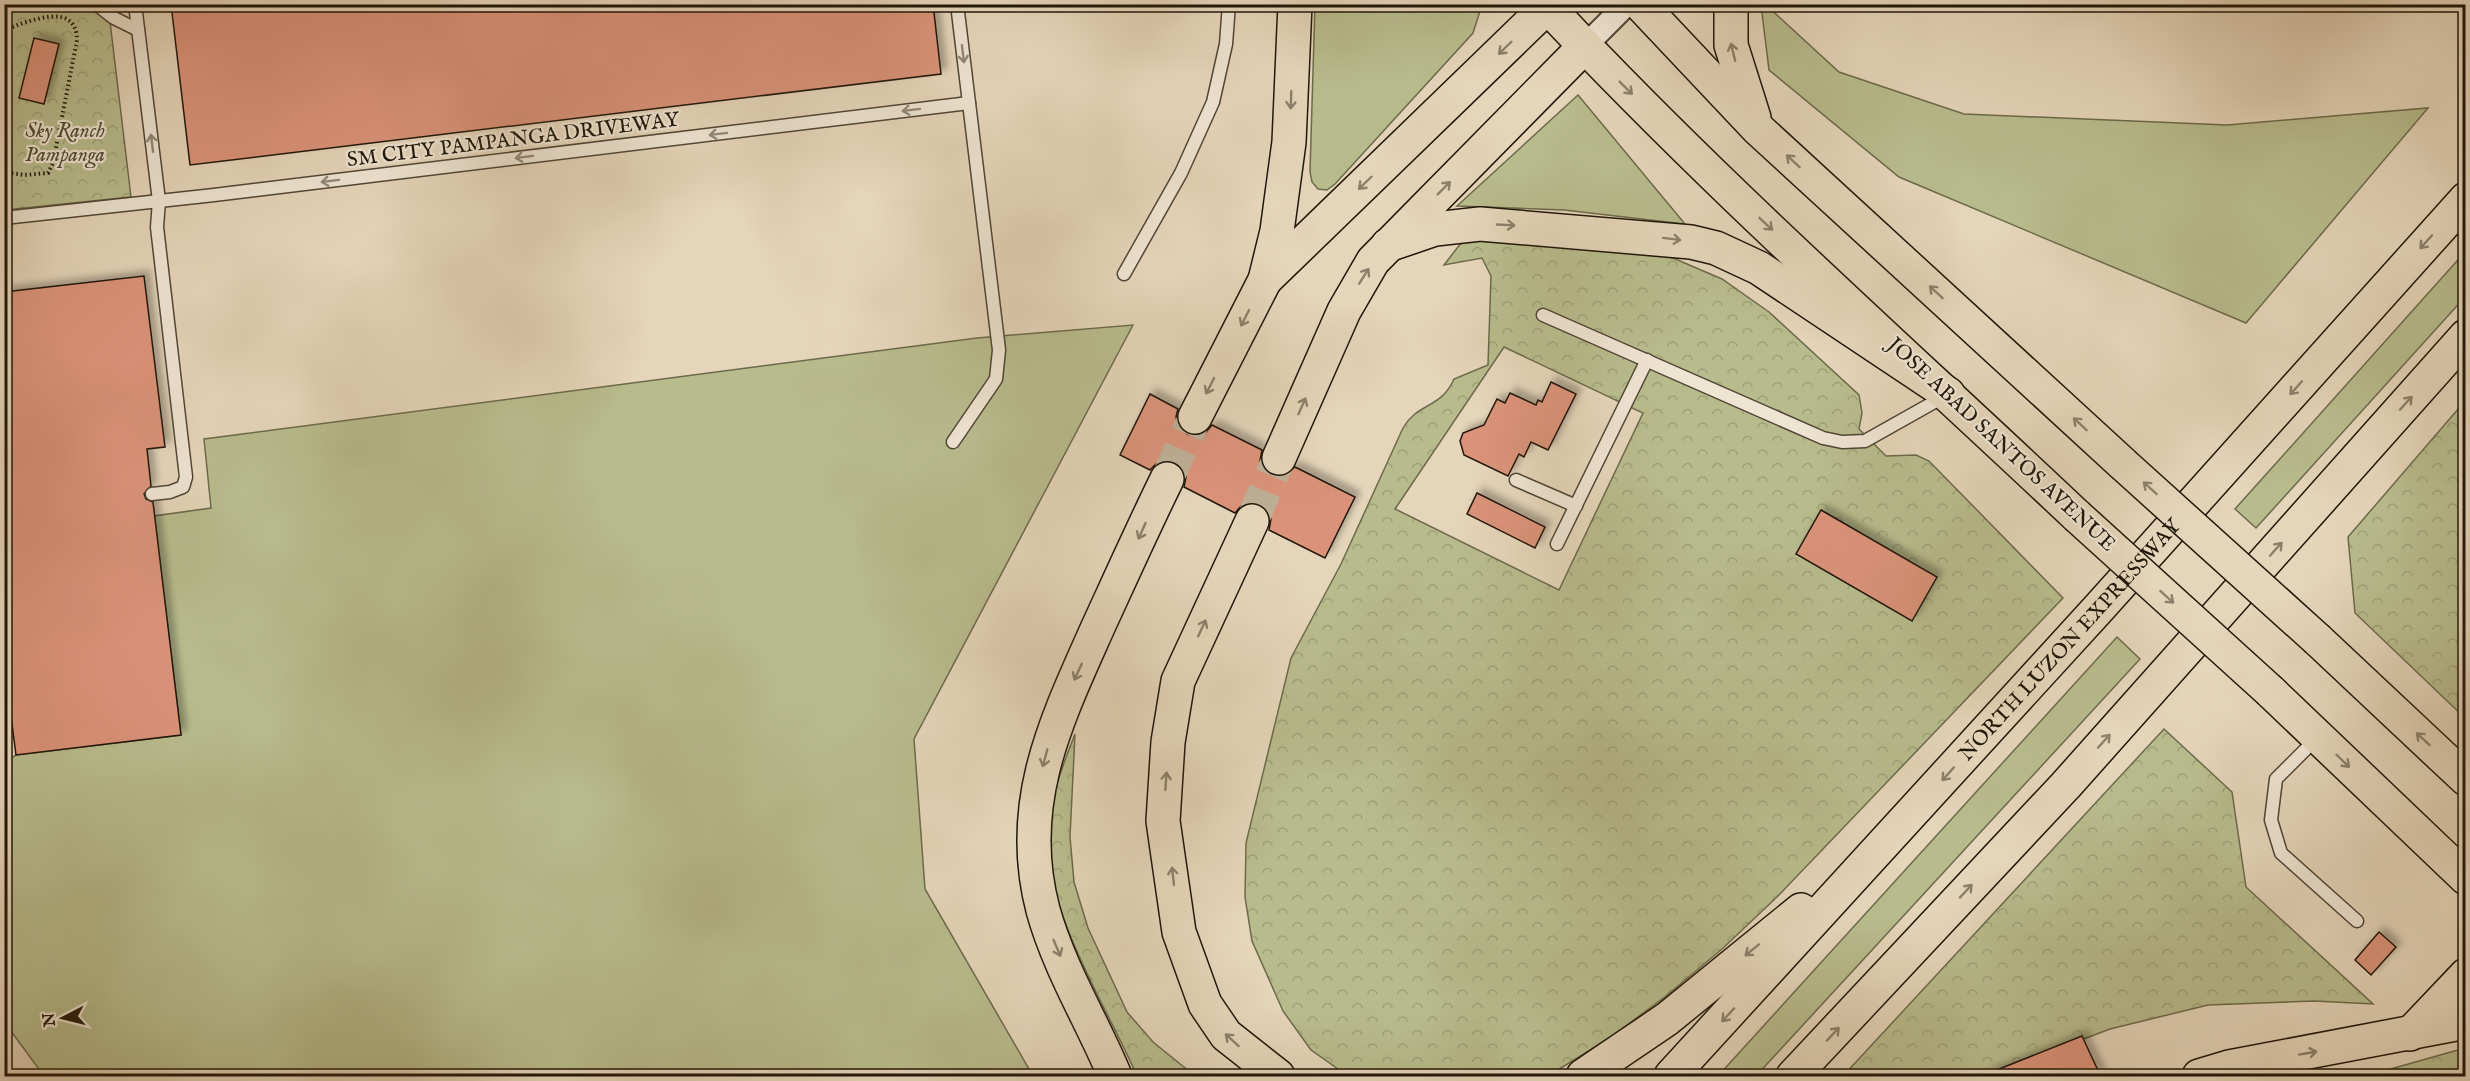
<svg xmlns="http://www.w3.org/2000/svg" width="2470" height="1081" viewBox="0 0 2470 1081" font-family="'IM FELL English',serif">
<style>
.grass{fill:#b8bc8d;stroke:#6c6a4c;stroke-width:1.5}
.forest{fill:url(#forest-crowns);stroke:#6c6a4c;stroke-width:1.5;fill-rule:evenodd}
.building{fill:#da9379;stroke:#20170a;stroke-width:1.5;filter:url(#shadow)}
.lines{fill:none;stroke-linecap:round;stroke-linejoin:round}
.motorway-tunnel{stroke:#beaf97;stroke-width:33;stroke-dasharray:33 16;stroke-linecap:butt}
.service-casing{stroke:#514636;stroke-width:15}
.minor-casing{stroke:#514636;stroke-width:26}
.trunk-casing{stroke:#20170a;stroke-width:36}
.motorway-casing{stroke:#20170a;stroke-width:36}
.path{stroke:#20170a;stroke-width:4;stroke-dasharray:1.5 3;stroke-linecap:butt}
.service{stroke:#eee4d2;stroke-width:12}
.minor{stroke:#eee4d2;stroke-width:22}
.trunk{stroke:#e5d5ba;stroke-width:33}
.motorway{stroke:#e5d5ba;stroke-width:33}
.trunk-bridge-casing{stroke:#20170a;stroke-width:36;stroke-linecap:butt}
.trunk-bridge{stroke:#e5d5ba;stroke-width:33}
.oneway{stroke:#8c806b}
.oneway2{stroke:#918878}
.labels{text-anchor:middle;stroke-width:4.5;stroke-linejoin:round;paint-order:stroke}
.park-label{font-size:21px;font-style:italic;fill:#4e4931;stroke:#eee4d2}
.street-label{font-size:21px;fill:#20170a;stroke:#eee4d2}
</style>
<defs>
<pattern id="forest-crowns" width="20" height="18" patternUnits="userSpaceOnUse" patternTransform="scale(1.5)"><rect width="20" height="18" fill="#b8bc8d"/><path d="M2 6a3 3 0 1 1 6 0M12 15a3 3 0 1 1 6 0" fill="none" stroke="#9ea178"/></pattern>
<filter id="shadow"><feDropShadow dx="5.5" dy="-5.5" stdDeviation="3" flood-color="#0004"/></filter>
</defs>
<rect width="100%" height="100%" fill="#e5d5ba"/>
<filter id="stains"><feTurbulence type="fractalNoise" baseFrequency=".00333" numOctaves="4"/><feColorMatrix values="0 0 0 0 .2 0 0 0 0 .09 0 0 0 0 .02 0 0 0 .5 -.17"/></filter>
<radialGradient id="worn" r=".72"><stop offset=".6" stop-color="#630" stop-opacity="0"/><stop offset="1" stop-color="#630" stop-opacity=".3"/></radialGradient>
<g class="grass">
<polygon points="1315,5 1478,4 1481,8 1473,33 1335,184 1327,190 1318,189 1312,182 1310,172"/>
<polygon points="1761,5 1766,5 1839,72 1964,114 2227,125 2428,108 2246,323 1899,177 1769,70"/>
<polygon points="1578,95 1685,224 1564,210 1457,206"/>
<polygon points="2465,252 2465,297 2256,528 2235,509"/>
<polygon points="1133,325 914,739 925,889 1033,1076 44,1076 5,1023 5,762 16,755 181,735 154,516 211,508 204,439 977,338"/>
<polygon points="2117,637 2140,659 1756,1076 1718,1076"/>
</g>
<g class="forest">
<polygon points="5,5 108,5 131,197 5,210"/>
<path d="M1476 234 1619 248 1673 258 1722 279 1769 312 1859 395 1862 413 1859 429 1886 456 1916 455 1929 461 2063 598 1778 896 1722 949 1666 996 1611 1037 1553 1073 1542 1076H1348L1311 1050 1283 1011 1252 941 1245 897 1246 843 1291 658 1341 564 1403 428C1418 402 1441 409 1454 379L1488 365 1491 276 1482 258 1444 265 1461 243ZM1504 347 1643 413 1559 590 1395 509Z"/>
<polygon points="2465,401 2465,718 2355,613 2348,537"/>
<polygon points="2164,729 2232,792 2246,887 2373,1004 2314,1001 2208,1005 2110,1029 2015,1065 1992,1076 1843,1076"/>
<path d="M1075 734 1070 837 1074 882 1088 928 1127 1012 1153 1042 1195 1076H1137C1106 1005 1048 918 1048 839 1048 803 1062 767 1075 734Z"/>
<polygon points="2465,1048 2465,1076 2366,1076"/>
</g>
<g class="building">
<polygon points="171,4 933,4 941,74 190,165"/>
<polygon points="34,38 59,44 44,104 19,98"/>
<polygon points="144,276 165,447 147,449 151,486 144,494 146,499 153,502 181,735 16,755 4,662 4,292"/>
<polygon points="1551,382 1576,394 1548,450 1531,442 1524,457 1519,454 1508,476 1464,455 1460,441 1463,433 1484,425 1497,399 1505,403 1510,393 1536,405 1538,400 1542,402"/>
<polygon points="1150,394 1178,409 1176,417 1179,427 1187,434 1195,436 1205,433 1212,425 1262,450 1260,461 1264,469 1271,475 1282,477 1295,467 1355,497 1325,558 1269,530 1271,519 1267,510 1260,504 1250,502 1242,505 1235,513 1184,487 1186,477 1182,468 1176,462 1165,460 1156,464 1150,470 1120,455"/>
<polygon points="1477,493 1545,527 1535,548 1467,514"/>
<polygon points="1821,510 1937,577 1912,621 1796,554"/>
<polygon points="2379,932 2396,947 2371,975 2355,960"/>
<polygon points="2082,1036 2101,1077 1984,1077 1984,1075"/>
</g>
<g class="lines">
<g class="motorway-tunnel">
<polyline points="1167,479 1195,417"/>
<polyline points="1252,521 1279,458"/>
</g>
<defs>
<g id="service">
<polyline points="96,4 114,18 138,30"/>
<polyline points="135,4 159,201 157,227 186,477 183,487 170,492 152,494"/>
<polyline points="4,218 214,195 969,103"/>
<polyline points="1124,274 1181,173 1213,102 1226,44 1229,4"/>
<polyline points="1543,315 1823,438 1842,442 1865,441 1945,396"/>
<polyline points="953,442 996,379 999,350 957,4"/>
<polyline points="1516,480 1576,506"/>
<polyline points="1557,544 1647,360"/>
<polyline points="2317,738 2276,779 2271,820 2281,853 2357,921"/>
</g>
<polyline id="minor" points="1584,47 1627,4"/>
<g id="trunk">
<path d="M1545 4C1713 184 1898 347 2077 516"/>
<polyline points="1640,4 1757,128 2123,464"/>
<polyline points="1731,4 1731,45 1754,118"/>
<polyline points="2318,640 2466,779"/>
<polyline points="2270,691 2466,878"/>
</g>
<g id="motorway">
<polyline points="1388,245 1435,229 1480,224 1691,242 1716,248 1759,268 1948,394"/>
<polyline points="1265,280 1547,7"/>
<polyline points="1195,417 1265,280 1277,231 1289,142 1295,4"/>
<polyline points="1279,458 1344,311 1373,261 1584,47"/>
<polyline points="1252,521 1178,681 1168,742 1163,821 1179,932 1205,1004 1226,1035 1278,1076"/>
<polyline points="2410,1034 2466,975"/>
<path d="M1115 1076C1092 1021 1059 968 1043 910 1015 804 1056 721 1098 627 1121 577 1143 528 1167 479"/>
<polyline points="1583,1076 1667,1019 1801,910"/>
<path id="s1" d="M1671 1076 2098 609 2466 199"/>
<polyline points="1793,1076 2066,785 2466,336"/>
<polyline points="2199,1076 2229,1067 2466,1022"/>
</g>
</defs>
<use href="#service" class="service-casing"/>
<use href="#minor" class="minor-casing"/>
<use href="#trunk" class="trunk-casing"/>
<use href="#motorway" class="motorway-casing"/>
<path class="path" d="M4 30C30 21 76 0 77 40L53 163 48 173 24 175 4 172"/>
<use href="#service" class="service"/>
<use href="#minor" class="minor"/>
<use href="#trunk" class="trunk"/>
<use href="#motorway" class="motorway"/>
<defs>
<g id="trunk-bridge">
<polyline points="2123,464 2318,640"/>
<polyline points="2077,516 2270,691"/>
</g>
</defs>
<use href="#trunk-bridge" class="trunk-bridge-casing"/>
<use href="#trunk-bridge" class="trunk-bridge"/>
</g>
<defs><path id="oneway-shaft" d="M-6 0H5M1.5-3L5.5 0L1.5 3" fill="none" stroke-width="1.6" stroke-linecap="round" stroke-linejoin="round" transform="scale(1.5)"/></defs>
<g class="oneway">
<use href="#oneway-shaft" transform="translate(1505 48) rotate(136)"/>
<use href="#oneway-shaft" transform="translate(1733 52) rotate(-104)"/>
<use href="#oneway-shaft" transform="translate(1626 88) rotate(45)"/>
<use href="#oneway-shaft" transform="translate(1291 100) rotate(92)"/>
<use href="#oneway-shaft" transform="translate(1793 161) rotate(-137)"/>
<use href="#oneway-shaft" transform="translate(1365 183) rotate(136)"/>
<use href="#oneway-shaft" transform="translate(1444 188) rotate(-45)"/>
<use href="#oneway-shaft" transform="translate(1766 224) rotate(43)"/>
<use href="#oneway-shaft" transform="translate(1506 225) rotate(3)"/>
<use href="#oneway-shaft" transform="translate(1672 239) rotate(7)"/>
<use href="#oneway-shaft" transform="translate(2426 242) rotate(132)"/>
<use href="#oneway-shaft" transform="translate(1364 276) rotate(-58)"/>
<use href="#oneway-shaft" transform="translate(1936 292) rotate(-137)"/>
<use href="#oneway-shaft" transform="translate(1245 318) rotate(117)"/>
<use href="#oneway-shaft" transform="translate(1210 386) rotate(117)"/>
<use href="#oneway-shaft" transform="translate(2296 388) rotate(132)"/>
<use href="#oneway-shaft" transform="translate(2406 403) rotate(-48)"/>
<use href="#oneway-shaft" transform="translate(1302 406) rotate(-66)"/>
<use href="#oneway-shaft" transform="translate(2080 424) rotate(-137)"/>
<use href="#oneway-shaft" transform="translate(2150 488) rotate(-138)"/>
<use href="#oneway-shaft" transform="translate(1142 531) rotate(114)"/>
<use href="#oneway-shaft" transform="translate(2276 549) rotate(-48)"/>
<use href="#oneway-shaft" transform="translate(2167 597) rotate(42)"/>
<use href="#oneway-shaft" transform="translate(1202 628) rotate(-65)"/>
<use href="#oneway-shaft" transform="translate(1078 672) rotate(115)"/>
<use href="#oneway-shaft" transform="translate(2423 739) rotate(-137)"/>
<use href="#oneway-shaft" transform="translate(2104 741) rotate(-48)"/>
<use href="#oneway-shaft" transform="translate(1045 758) rotate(105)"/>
<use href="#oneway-shaft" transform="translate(2343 761) rotate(44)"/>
<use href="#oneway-shaft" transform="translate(1948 774) rotate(132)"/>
<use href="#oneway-shaft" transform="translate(1166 781) rotate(-86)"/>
<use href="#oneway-shaft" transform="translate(1173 876) rotate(-96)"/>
<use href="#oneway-shaft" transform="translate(1966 891) rotate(-47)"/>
<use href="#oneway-shaft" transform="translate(1057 948) rotate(67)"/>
<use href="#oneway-shaft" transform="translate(1752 950) rotate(141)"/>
<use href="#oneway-shaft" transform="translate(1728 1015) rotate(133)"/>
<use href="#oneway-shaft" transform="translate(1833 1034) rotate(-47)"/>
<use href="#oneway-shaft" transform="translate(1232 1040) rotate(-138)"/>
<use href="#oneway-shaft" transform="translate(2308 1053) rotate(-10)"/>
</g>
<g class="oneway2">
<use href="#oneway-shaft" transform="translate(963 54) rotate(83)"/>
<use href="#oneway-shaft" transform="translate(911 110) rotate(173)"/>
<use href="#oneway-shaft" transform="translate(718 134) rotate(173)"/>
<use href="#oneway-shaft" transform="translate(152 143) rotate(-97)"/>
<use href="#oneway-shaft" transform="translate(524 157) rotate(173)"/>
<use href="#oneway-shaft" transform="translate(330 181) rotate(173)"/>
</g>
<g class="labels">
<g class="park-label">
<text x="65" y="137">Sky Ranch<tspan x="65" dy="24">Pampanga</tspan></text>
</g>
<g class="street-label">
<text transform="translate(513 139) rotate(-7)" y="7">SM CITY PAMPANGA DRIVEWAY</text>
<text transform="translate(2002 444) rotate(43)" y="7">JOSE ABAD SANTOS AVENUE</text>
<text dy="7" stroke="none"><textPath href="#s1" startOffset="591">NORTH LUZON EXPRESSWAY</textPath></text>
</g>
</g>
<rect width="2470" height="1081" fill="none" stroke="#e5d5ba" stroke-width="24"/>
<rect x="6" y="6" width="2458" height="1069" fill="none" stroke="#20170a" stroke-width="3"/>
<rect x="12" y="12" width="2446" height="1057" fill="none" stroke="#20170a" stroke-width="1.5"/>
<g transform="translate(63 1018) rotate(263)" stroke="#eee4d2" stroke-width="4.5" paint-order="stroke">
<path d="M0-4.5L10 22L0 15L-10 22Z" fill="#20170a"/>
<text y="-9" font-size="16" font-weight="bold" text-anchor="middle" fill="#20170a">N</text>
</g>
<rect width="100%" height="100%" filter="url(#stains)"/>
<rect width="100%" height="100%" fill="url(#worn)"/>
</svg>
